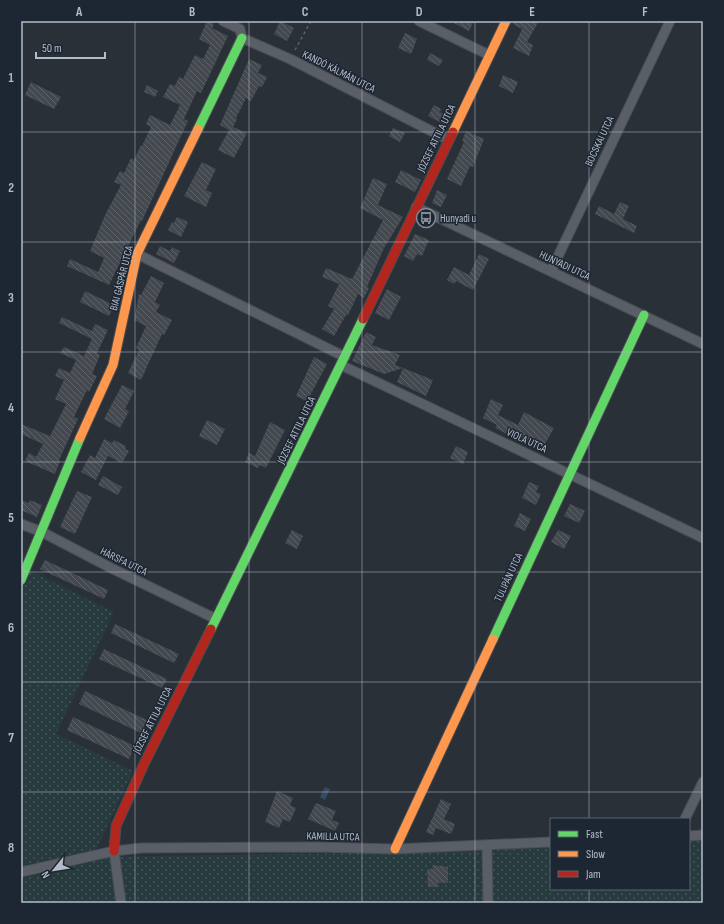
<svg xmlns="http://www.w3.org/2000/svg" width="724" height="924" viewBox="0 0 724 924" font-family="'Sofia Sans Condensed',sans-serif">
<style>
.grass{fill:url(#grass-dots)}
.water{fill:#384963}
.building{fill:url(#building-back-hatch)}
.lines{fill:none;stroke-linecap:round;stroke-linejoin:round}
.street-casing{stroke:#484c53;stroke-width:11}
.fast-casing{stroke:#484c53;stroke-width:11}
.slow-casing{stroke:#484c53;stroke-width:11}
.jam-casing{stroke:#484c53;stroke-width:11}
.path{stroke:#5d636a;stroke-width:1.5;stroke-dasharray:3 3;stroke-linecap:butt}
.street{stroke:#5a5e66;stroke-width:9}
.fast{stroke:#63d668;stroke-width:9}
.slow{stroke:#ff974d;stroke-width:9}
.jam{stroke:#b3261e;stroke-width:9}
.grid{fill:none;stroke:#b4bcc9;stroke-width:1;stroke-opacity:0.55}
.labels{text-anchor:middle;stroke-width:3;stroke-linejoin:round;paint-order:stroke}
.street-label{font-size:11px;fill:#b4bcc9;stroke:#1d2633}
.poi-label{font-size:11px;fill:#b4bcc9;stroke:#1d2633;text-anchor:start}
.neatline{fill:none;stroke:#b4bcc9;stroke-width:1.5}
.grid-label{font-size:13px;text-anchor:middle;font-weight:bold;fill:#b4bcc9}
</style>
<defs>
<pattern id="grass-dots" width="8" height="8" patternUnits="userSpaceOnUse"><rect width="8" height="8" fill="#273a3e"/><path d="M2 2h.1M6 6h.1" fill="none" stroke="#445559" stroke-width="1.8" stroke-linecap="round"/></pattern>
<pattern id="building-back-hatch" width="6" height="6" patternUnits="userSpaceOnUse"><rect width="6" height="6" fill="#444950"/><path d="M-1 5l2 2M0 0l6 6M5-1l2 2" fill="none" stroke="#5d6168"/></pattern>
</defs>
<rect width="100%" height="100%" fill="#2a3038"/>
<polygon class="grass" points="21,566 114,612 56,734 133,771 93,857 427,852 551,846 551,889 689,889 689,840 703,839 703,903 21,903"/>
<polygon class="water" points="325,787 330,789 325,800 320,797"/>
<g class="building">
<polygon points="207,21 214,24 212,28 228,36 201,93 197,91 184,119 188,121 142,221 141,220 109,285 67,266 70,259 98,272 104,258 90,251 106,213 121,185 114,182 120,171 124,173 131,158 134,160 141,145 142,146 151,127 146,124 150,115 170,125 180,105 163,97 170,84 175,86 179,77 183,79 195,55 203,59 210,45 199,39"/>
<polygon points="280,21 294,28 287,41 274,34"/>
<polygon points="450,21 474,21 469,31"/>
<polygon points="514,21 539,21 527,42 533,45 529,56 513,48 522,29 513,24"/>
<polygon points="405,33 417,39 411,54 398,48"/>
<polygon points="430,53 443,60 439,66 427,60"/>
<polygon points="249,59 262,65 258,73 267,77 262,87 259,86 251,101 246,98 236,118 237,119 233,127 247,133 234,158 218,150 229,130 220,125"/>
<polygon points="503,75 518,82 513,93 499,86"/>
<polygon points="31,82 61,97 54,109 25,95"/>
<polygon points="147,85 158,91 155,97 144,92"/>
<polygon points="434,105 441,109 440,112 451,118 447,126 428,116"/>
<polygon points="393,128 405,133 400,142 389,136"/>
<polygon points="466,131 484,139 473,167 470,166 461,186 447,179 464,142 462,141"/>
<polygon points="202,162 216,169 206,190 212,193 206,207 184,196"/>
<polygon points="401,170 421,180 415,192 395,182"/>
<polygon points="373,178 387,184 378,205 403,217 384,248 367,287 369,288 364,298 358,294 348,315 346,315 334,336 322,329 334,309 328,306 339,284 322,277 326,268 352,279 383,220 360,208"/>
<polygon points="437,190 447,195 441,207 432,203"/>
<polygon points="620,202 629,206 623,219 637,226 634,233 595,214 599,206 614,214"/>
<polygon points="177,217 188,222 181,237 168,230 172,222 174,223"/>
<polygon points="415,234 429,240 422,256 417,254 413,261 404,256"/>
<polygon points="160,246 170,251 172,247 180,251 174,263 156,254"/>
<polygon points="479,254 489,259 473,290 456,281 454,284 447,280 454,267 469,275"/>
<polygon points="151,276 164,283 155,302 160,305 156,312 172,320 164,335 162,334 141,380 128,373 139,350 136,348 146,326 134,320 139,294 141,295"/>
<polygon points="387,289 401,297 389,320 375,313"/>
<polygon points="85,291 114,305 109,316 80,302"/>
<polygon points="62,317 92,331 95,324 108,330 97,353 100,355 92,374 97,376 89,392 87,390 74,417 78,419 59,460 60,461 55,474 25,461 29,453 36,457 43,444 21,434 21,424 50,436 66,404 55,399 64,380 55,376 59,368 70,373 76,360 60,353 64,347 84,356 92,339 59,323"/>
<polygon points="366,332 376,337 372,345 400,355 395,365 403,368 384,374 352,361"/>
<polygon points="314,357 327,364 307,401 296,396"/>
<polygon points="403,368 433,380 426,396 397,382"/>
<polygon points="122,385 134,391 125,409 129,411 120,428 104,419"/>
<polygon points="491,399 503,405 498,415 518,425 524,412 554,428 541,451 495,428 497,425 483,418"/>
<polygon points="207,420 225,429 217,445 199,436"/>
<polygon points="270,422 285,430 266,468 260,465 258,468 245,462 249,453 255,456"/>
<polygon points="104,439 112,443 114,440 126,446 125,449 129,451 122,463 108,456 96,480 81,472 90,455 95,458"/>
<polygon points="456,446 468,452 463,464 450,458"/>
<polygon points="103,476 122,487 118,495 98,485"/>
<polygon points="529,482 539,486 536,492 541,494 536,505 522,498"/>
<polygon points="77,491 92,497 75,534 60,527"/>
<polygon points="21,500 29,503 30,500 42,505 37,517 21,510"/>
<polygon points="570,504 585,511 579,523 564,516"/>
<polygon points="520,513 531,519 525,531 514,526"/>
<polygon points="292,530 303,536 297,549 285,543"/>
<polygon points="558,530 571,536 564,549 551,542"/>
<polygon points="45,560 108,590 104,599 40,569"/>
<polygon points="115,624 179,654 174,663 111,633"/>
<polygon points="104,649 167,679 162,688 99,659"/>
<polygon points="85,691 147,720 141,733 79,704"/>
<polygon points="73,717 135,746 129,759 67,730"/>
<polygon points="277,791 293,798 290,805 296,808 290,822 283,819 279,828 265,822"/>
<polygon points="441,799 451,804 444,819 455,824 451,834 436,828 433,835 426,832"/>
<polygon points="316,803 336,811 332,820 339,823 335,831 308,819"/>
<polygon points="432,865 448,867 448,883 438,883 438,887 428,887 427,869 433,869"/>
</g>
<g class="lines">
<defs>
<g id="street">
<polyline points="223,21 240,29 242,38 290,59 449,140"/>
<polyline points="419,21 489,55"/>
<polyline points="416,207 703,344"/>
<polyline points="137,254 345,357"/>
<polyline points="551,271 670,21"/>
<polyline points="341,365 703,538"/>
<polyline points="21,524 42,532 111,568 216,619"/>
<polyline points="685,819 703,782"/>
<polyline points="689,836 703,835"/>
<polyline points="487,845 488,903"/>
<polyline points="114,851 121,903"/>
<polyline points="21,872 114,851 141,848 316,847 395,849 551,842"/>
</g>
<g id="fast">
<polyline points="198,129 242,38"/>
<polyline points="21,580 80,438"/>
<polyline points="211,629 363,319"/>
<polyline points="493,639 644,315"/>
</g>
<g id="slow">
<polyline points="453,132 506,21"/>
<polyline points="80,438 113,365 137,254 198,129"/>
<polyline points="395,849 493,639"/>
</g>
<g id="jam">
<polyline points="363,319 453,132"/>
<polyline points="114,851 116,826 145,762 211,629"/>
</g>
</defs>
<use href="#street" class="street-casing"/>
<use href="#fast" class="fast-casing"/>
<use href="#slow" class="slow-casing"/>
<use href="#jam" class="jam-casing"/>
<polyline class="path" points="295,50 311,21"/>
<use href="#street" class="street"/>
<use href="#fast" class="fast"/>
<use href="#slow" class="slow"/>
<use href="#jam" class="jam"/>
</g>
<path class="grid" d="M135 21V903M249 21V903M362 21V903M475 21V903M589 21V819M21 132H703M21 242H703M21 352H703M21 462H703M21 572H703M21 682H703M21 792H703M589 889V903"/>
<defs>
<symbol id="bus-ring" viewBox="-11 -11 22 22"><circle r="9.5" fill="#1d2633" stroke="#848b96" stroke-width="1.5"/><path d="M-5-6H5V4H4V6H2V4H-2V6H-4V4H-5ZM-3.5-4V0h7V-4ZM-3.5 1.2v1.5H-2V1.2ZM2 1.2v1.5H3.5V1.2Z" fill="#848b96"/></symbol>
</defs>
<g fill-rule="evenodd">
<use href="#bus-ring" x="415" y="207" width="22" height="22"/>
</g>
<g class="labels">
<g class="street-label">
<text transform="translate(339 71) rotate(27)" y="4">KANDÓ KÁLMÁN UTCA</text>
<text transform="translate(436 138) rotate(-64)" y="4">JÓZSEF ATTILA UTCA</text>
<text transform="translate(599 141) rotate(-65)" y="4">BOCSKAI UTCA</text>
<text transform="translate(565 265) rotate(25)" y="4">HUNYADI UTCA</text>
<text transform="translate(121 278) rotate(-76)" y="4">BIAI GÁSPÁR UTCA</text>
<text transform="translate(296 430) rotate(-64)" y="4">JÓZSEF ATTILA UTCA</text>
<text transform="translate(527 440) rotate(25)" y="4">VIOLA UTCA</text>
<text transform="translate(124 561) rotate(26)" y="4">HÁRSFA UTCA</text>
<text transform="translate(508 577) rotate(-65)" y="4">TULIPÁN UTCA</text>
<text transform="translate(152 720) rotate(-63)" y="4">JÓZSEF ATTILA UTCA</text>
<text transform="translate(333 836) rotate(1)" y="4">KAMILLA UTCA</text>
</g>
<g class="poi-label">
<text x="440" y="222">Hunyadi u</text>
</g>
</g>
<rect width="724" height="924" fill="none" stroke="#1d2633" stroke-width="44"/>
<rect x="550" y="818" width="140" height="72" fill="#1d2633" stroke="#59626f"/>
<rect x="558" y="831" width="20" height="6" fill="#63d668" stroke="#59626f"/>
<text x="586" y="838" font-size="12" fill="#b4bcc9">Fast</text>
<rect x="558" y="851" width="20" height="6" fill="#ff974d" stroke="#59626f"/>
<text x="586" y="858" font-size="12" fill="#b4bcc9">Slow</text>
<rect x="558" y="871" width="20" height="6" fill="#b3261e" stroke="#59626f"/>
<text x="586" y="878" font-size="12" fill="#b4bcc9">Jam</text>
<g transform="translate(54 870) rotate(240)" stroke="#1d2633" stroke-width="3" paint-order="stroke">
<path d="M0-3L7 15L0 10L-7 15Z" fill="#b4bcc9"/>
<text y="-6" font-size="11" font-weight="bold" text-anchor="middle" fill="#b4bcc9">N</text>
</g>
<path d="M36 52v6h69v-6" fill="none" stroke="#b4bcc9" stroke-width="2"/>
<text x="42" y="52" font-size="12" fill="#b4bcc9" stroke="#1d2633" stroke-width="3" paint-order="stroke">50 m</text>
<rect x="22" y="22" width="680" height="880" class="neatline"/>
<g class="grid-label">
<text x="79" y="16">A</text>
<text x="192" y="16">B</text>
<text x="305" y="16">C</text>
<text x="419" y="16">D</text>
<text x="532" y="16">E</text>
<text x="645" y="16">F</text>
<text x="11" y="82">1</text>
<text x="11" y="192">2</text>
<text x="11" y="302">3</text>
<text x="11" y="412">4</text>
<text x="11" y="522">5</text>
<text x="11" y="632">6</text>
<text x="11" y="742">7</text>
<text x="11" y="852">8</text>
</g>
</svg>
